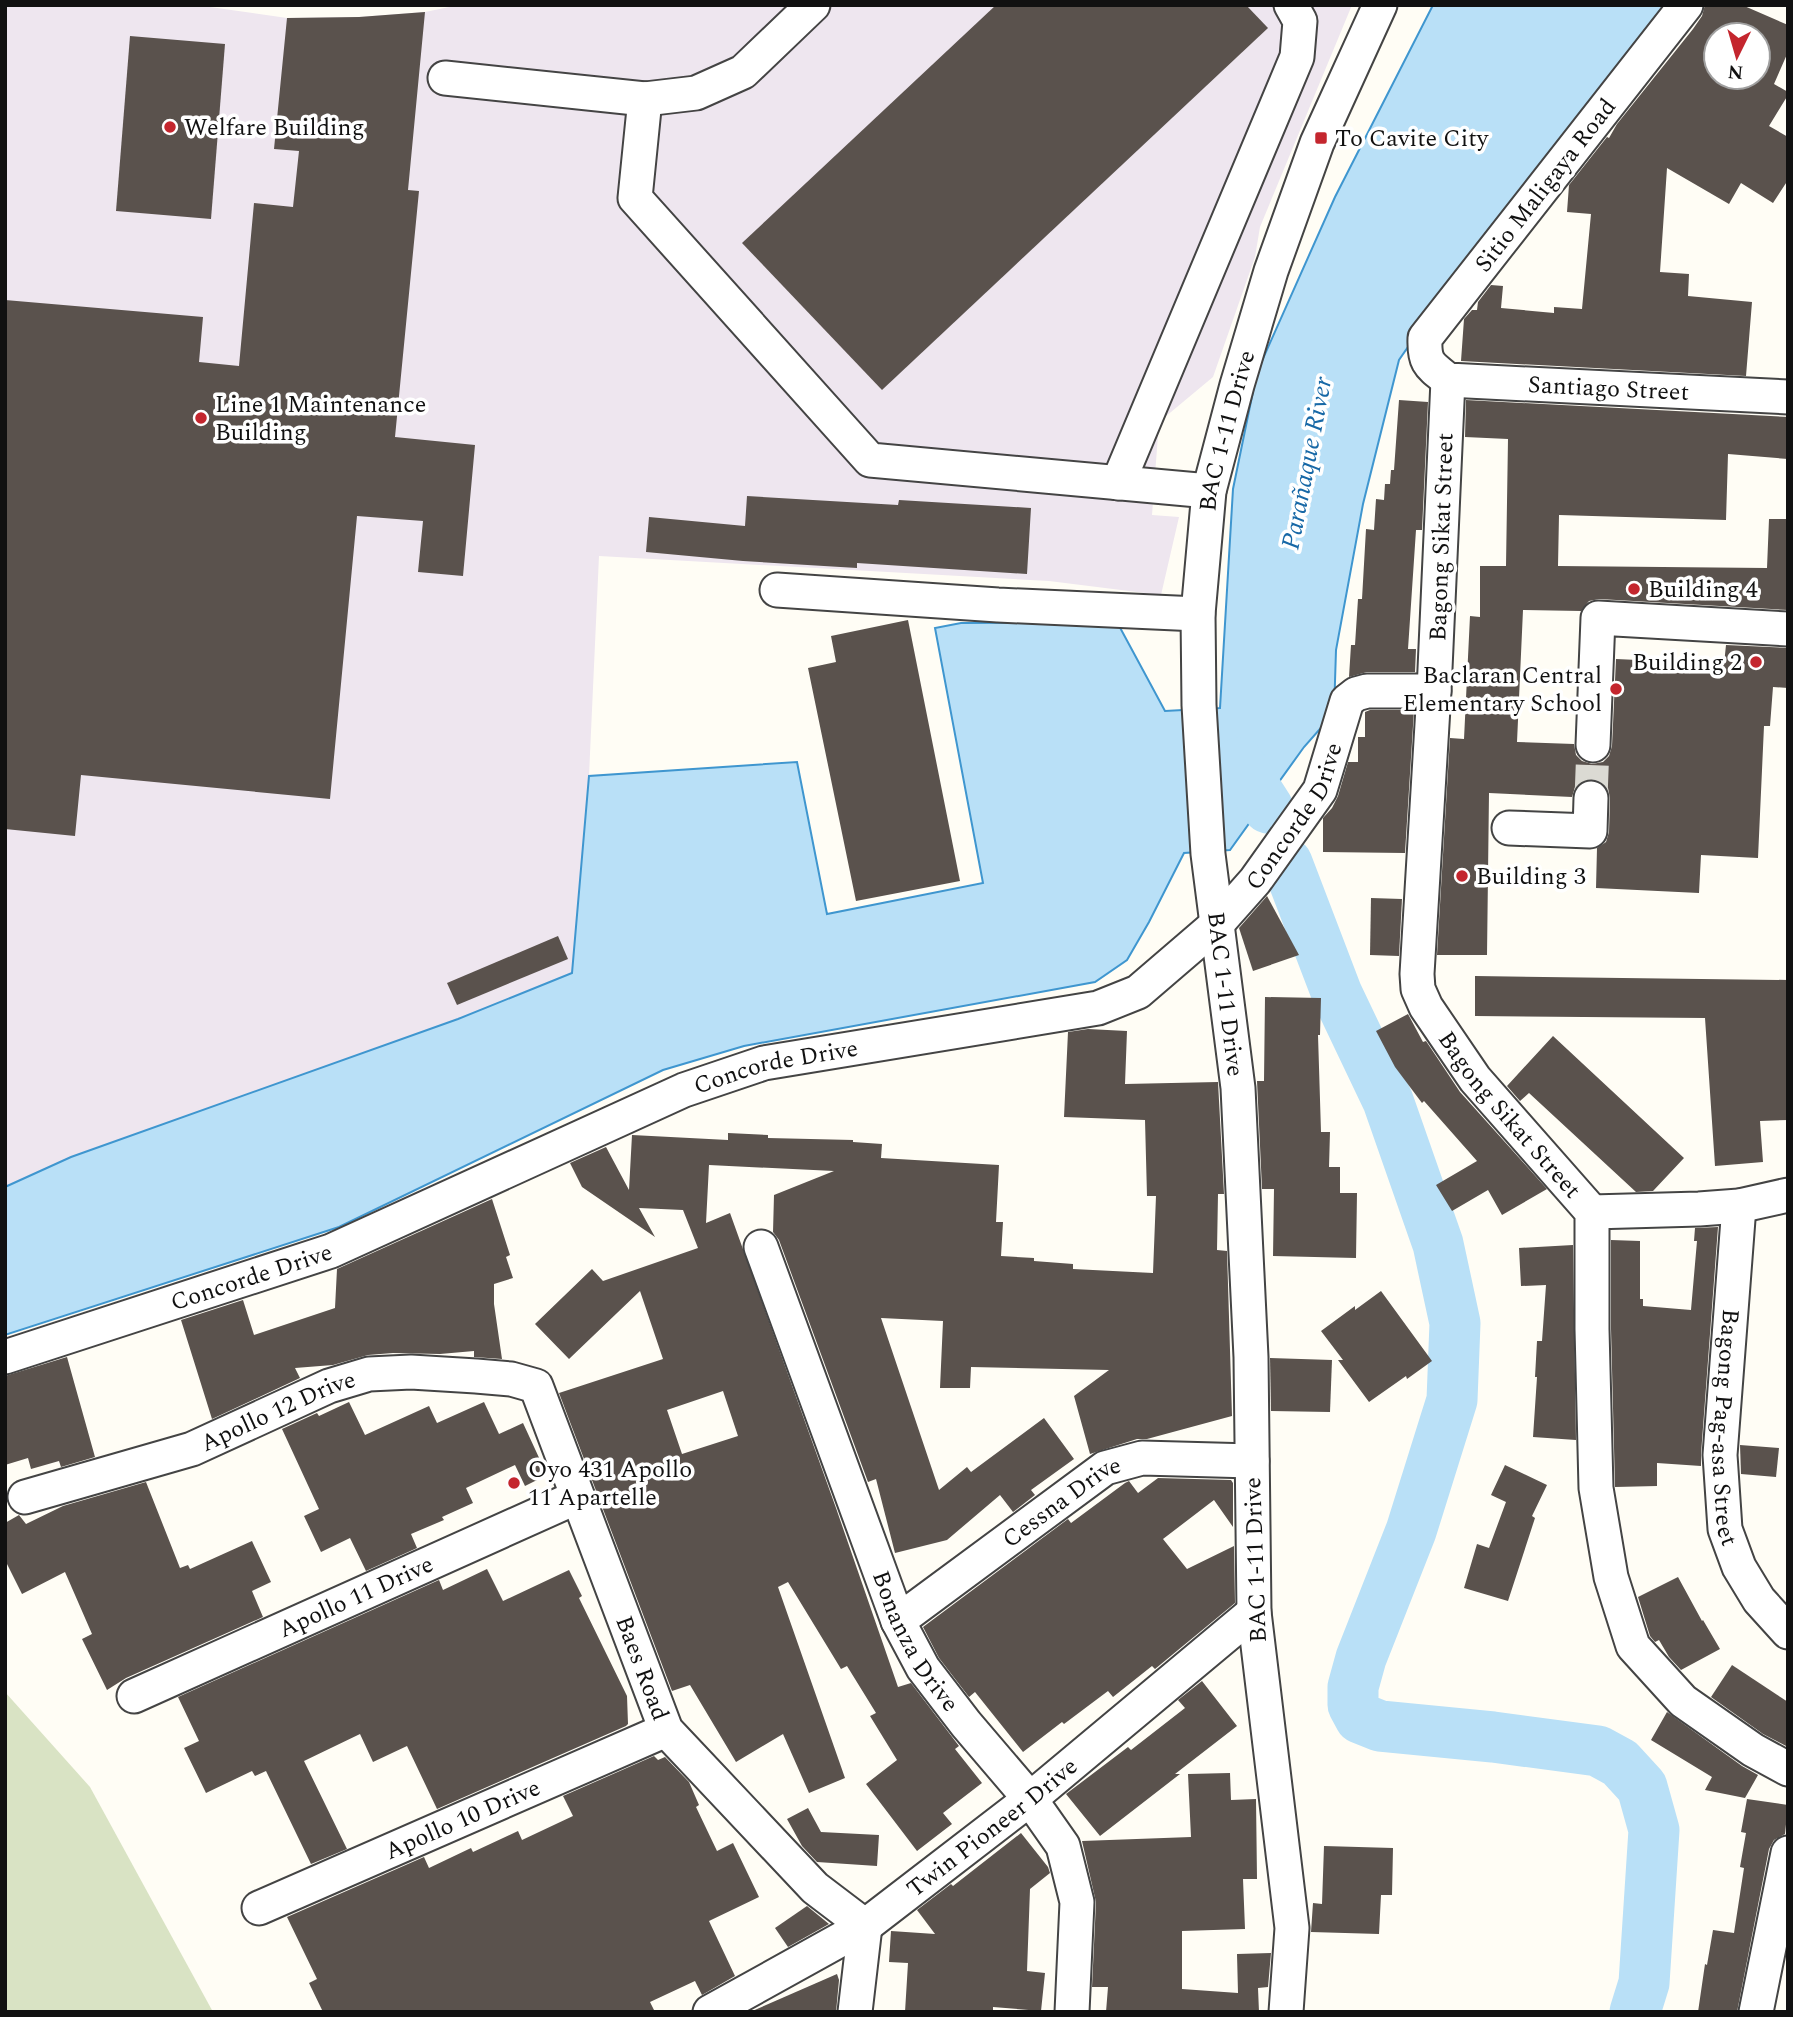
<svg xmlns="http://www.w3.org/2000/svg" width="1793" height="2017" viewBox="0 0 1793 2017" font-family="Spectral,serif">
<style>
.industrial{fill:#eee6ef}
.cemetery{fill:#d9e3c4}
.water{fill:#b9e0f7;stroke:#3f96cf;stroke-width:2}
.lines{fill:none;stroke-linecap:round;stroke-linejoin:round}
.river{stroke:#b9e0f7;stroke-width:51}
.building{fill:#5a524d;fill-rule:evenodd}
.minor-tunnel{stroke:#dbdad3;stroke-width:33;stroke-dasharray:33 17;stroke-linecap:butt}
.minor-casing{stroke:#444;stroke-width:37}
.minor{stroke:#fff;stroke-width:33}
.poi-dot{fill:#c4262e;stroke:#fff;stroke-width:2.5}
.labels{text-anchor:middle;stroke-width:7;stroke-linejoin:round;paint-order:stroke}
.poi-label{font-size:24px;fill:#111;stroke:#fff;text-anchor:start}
.street-label{font-size:24px;fill:#111;stroke:#fff}
.water-label{font-size:26px;font-style:italic;fill:#1768a6;stroke:#fff}
</style>
<rect width="100%" height="100%" fill="#fffdf5"/>
<polygon class="industrial" points="5,5 196,5 287,18 359,17 425,12 459,5 1352,5 1260,227 1255,257 1213,377 1159,422 1152,515 1179,517 1161,595 1049,581 599,556 589,776 572,973 458,1019 71,1157 5,1187"/>
<polygon class="cemetery" points="5,1692 90,1787 213,2012 5,2012"/>
<polygon class="water" points="1433,5 1673,5 1446,292 1399,360 1363,504 1336,650 1334,713 1304,747 1230,850 1184,853 1149,922 1127,960 1095,982 744,1046 663,1070 339,1227 5,1335 5,1187 71,1157 458,1019 572,973 589,776 797,762 827,914 983,883 935,628 961,623 1117,622 1165,711 1220,708 1233,489 1257,372 1335,197"/>
<g class="lines">
<g class="river">
<polyline points="1239,763 1268,808"/>
<polyline points="1287,863 1337,994 1388,1101 1438,1244 1455,1323 1452,1400 1411,1531 1361,1658 1353,1687 1353,1705 1360,1718 1380,1726 1493,1737 1598,1751 1620,1763 1642,1787 1654,1830 1644,1983 1635,2012"/>
</g>
</g>
<g class="building">
<polygon points="996,5 1246,5 1268,28 882,390 742,243"/>
<path d="M1705 5H1742L1788 25V52L1774 84 1788 92V95L1769 126 1788 137V180L1773 203 1741 183 1729 204 1667 168 1660 272 1689 274 1688 296 1752 302 1746 376 1461 361 1464 319 1472 310H1477L1478 302 1491 285 1503 286 1501 308 1554 313V307L1582 309 1591 214 1567 212 1569 185 1607 137 1609 138 1617 124 1693 29 1702 16ZM1716 35H1758V77H1716Z"/>
<polygon points="425,12 408,190 419,191 395,437 475,445 463,576 418,572 423,521 357,516 330,799 81,775 75,836 5,829 5,300 203,317 199,362 239,366 254,203 293,207 299,151 274,149 287,18 359,17"/>
<polygon points="130,36 225,44 211,219 116,211"/>
<polygon points="1399,400 1428,402 1422,530 1416,530 1408,649 1416,649 1415,672 1367,672 1349,677 1351,645 1355,645 1358,599 1362,599 1366,529 1374,530 1376,499 1384,500 1385,484 1390,484 1391,470 1394,470"/>
<polygon points="1466,400 1788,417 1788,459 1728,454 1726,520 1559,515 1558,566 1767,568 1769,519 1788,519 1788,610 1599,599 1589,601 1581,611 1523,610 1517,742 1574,744 1576,755 1582,761 1592,764 1603,762 1609,756 1612,746 1616,659 1724,664 1726,645 1788,648 1788,688 1773,687 1770,726 1764,726 1758,858 1701,855 1699,893 1596,888 1597,848 1606,842 1609,832 1610,798 1608,788 1602,782 1592,779 1583,781 1575,787 1572,797 1489,793 1487,955 1437,955 1450,738 1464,739 1470,616 1480,617 1480,566 1506,566 1508,439 1465,437"/>
<polygon points="747,496 898,505 899,500 1031,508 1027,574 857,563 857,568 743,561 646,552 649,517 745,526"/>
<polygon points="908,620 960,881 856,901 808,668 836,662 831,636"/>
<polygon points="1370,710 1414,710 1405,853 1323,852 1323,818 1332,808 1338,796 1348,762 1358,762 1358,737 1365,737 1365,712"/>
<polygon points="1267,896 1299,955 1253,971 1239,928"/>
<polygon points="1371,898 1402,899 1399,956 1370,955"/>
<polygon points="558,936 568,959 457,1005 447,983"/>
<polygon points="1475,976 1788,980 1788,1120 1760,1121 1763,1162 1715,1166 1705,1018 1475,1016"/>
<polygon points="1265,997 1321,998 1320,1035 1318,1035 1321,1132 1330,1132 1329,1167 1340,1167 1340,1193 1357,1193 1356,1258 1273,1256 1274,1189 1262,1189 1257,1081 1264,1081"/>
<polygon points="1408,1014 1423,1042 1426,1041 1460,1092 1547,1189 1502,1215 1488,1190 1452,1211 1436,1185 1477,1161 1424,1101 1422,1103 1395,1067 1376,1031"/>
<path d="M1088 1029 1127 1031 1125 1084 1218 1082 1224 1194H1218L1217 1250 1227 1251 1232 1416 1147 1439H1137L1090 1454 1074 1396 1109 1370 971 1367 970 1388H940L943 1321 881 1318 939 1490 967 1467 971 1472 1044 1418 1074 1459 1031 1490 1035 1495 1013 1512 1000 1495 947 1540 895 1553 876 1479 868 1482 779 1240 773 1232 774 1195 834 1171 709 1165 706 1223 730 1213 836 1508 898 1687 911 1683 959 1746 955 1749 982 1783 943 1813 952 1824 917 1851 866 1784 897 1760 870 1716 876 1713 847 1666 841 1669 788 1582 778 1587 845 1778 809 1793 783 1734 736 1762 690 1685 672 1691 559 1393 663 1359 640 1291 569 1359 535 1324 592 1269 603 1281 698 1248 683 1210 639 1208 655 1237 582 1187 570 1163 606 1147 629 1190 632 1135 728 1140V1133L768 1135V1138L853 1140V1142L882 1144 881 1158 999 1165 996 1222H1003L1001 1256 1034 1258V1261L1073 1264V1269L1153 1273 1156 1196H1147L1145 1120 1064 1117 1068 1032ZM723 1391 738 1436 682 1454 667 1410Z"/>
<polygon points="1553,1036 1684,1158 1653,1191 1636,1192 1529,1093 1520,1101 1507,1086"/>
<polygon points="492,1199 510,1255 506,1257 513,1278 494,1284 494,1304 502,1359 474,1357 474,1351 440,1354 393,1353 368,1355 333,1365 295,1368 300,1378 212,1419 181,1320 243,1300 254,1335 335,1308 337,1269"/>
<polygon points="1718,1227 1701,1454 1701,1466 1657,1463 1657,1486 1615,1487 1611,1329 1611,1240 1640,1241 1640,1299 1643,1299 1643,1306 1691,1310 1697,1241 1694,1241 1695,1228"/>
<polygon points="1573,1245 1576,1440 1533,1437 1537,1377 1535,1377 1537,1341 1542,1341 1546,1285 1521,1286 1519,1248"/>
<polygon points="1381,1291 1432,1361 1407,1379 1406,1376 1369,1402 1338,1360 1343,1360 1321,1331 1355,1306 1355,1310"/>
<polygon points="67,1357 95,1457 61,1467 59,1461 31,1469 28,1458 5,1465 5,1376"/>
<polygon points="1270,1358 1332,1360 1330,1412 1271,1411"/>
<polygon points="349,1402 365,1435 429,1406 437,1423 484,1402 499,1434 523,1423 547,1475 525,1486 515,1465 466,1488 473,1503 442,1517 444,1520 411,1534 417,1548 366,1571 350,1538 321,1552 304,1516 319,1509 282,1429 317,1413 319,1416"/>
<polygon points="1740,1445 1779,1448 1776,1477 1741,1474"/>
<polygon points="1505,1465 1547,1485 1532,1516 1535,1518 1508,1601 1464,1588 1477,1544 1489,1548 1506,1502 1491,1495"/>
<polygon points="1158,1478 1231,1480 1233,1483 1233,1527 1214,1500 1163,1539 1187,1569 1234,1546 1235,1603 1155,1669 1152,1666 1113,1697 1108,1691 1064,1724 1062,1722 1023,1752 975,1692 969,1697 939,1658 923,1627 1068,1519 1071,1523 1125,1483 1129,1481 1138,1493"/>
<polygon points="146,1482 180,1568 188,1565 190,1569 252,1541 271,1582 252,1591 263,1617 126,1678 107,1690 82,1639 92,1634 65,1572 22,1594 5,1560 5,1523 19,1515 26,1524 63,1506"/>
<polygon points="487,1569 503,1601 569,1570 582,1596 579,1598 627,1696 628,1724 626,1726 437,1809 407,1746 373,1762 360,1734 304,1761 347,1849 311,1864 266,1771 255,1776 252,1771 206,1793 184,1748 199,1741 178,1697 439,1580 443,1590"/>
<polygon points="1678,1577 1702,1621 1703,1620 1720,1649 1681,1670 1669,1657 1659,1640 1655,1642 1650,1636 1638,1597"/>
<polygon points="1732,1665 1788,1702 1788,1747 1763,1734 1711,1697"/>
<polygon points="1202,1681 1237,1726 1175,1774 1180,1774 1100,1836 1066,1794 1128,1747 1131,1750 1185,1708 1178,1700"/>
<polygon points="1667,1712 1742,1766 1758,1775 1745,1798 1705,1790 1712,1777 1651,1740"/>
<polygon points="654,1756 658,1760 665,1757 689,1782 699,1805 696,1807 717,1851 733,1843 759,1897 709,1921 735,1976 702,1995 695,1981 650,2002 655,2012 323,2012 309,1983 317,1979 287,1917 424,1857 429,1868 471,1848 473,1852 518,1831 522,1840 573,1816 563,1796"/>
<polygon points="1230,1773 1231,1800 1256,1799 1257,1879 1243,1879 1245,1929 1182,1931 1182,1989 1238,1993 1237,1954 1271,1953 1268,1987 1258,1988 1259,2012 1106,2012 1108,1987 1092,1987 1096,1902 1082,1841 1191,1837 1188,1774"/>
<polygon points="1747,1799 1788,1805 1785,1834 1774,1840 1769,1849 1737,2012 1698,2012 1705,1964 1707,1965 1713,1930 1734,1933 1744,1868 1740,1867 1746,1833 1741,1832"/>
<polygon points="808,1808 821,1832 879,1835 877,1866 817,1862 802,1846 787,1819"/>
<polygon points="1021,1833 1048,1867 1050,1873 1030,1889 1027,1971 1045,1973 1041,2011 993,2007 993,2012 905,2012 908,1963 889,1962 891,1931 935,1934 917,1910 951,1884 953,1886"/>
<polygon points="1324,1846 1393,1848 1392,1895 1381,1895 1379,1934 1311,1932 1313,1903 1322,1904"/>
<polygon points="807,1906 829,1924 788,1947 775,1928"/>
<polygon points="837,1974 839,1980 836,2012 750,2012"/>
</g>
<g class="lines">
<polyline class="minor-tunnel" points="1591,798 1593,745"/>
<defs>
<g id="minor">
<path id="s1" d="M1686 5 1425 338C1424 363 1429 365 1448 380L1788 397"/>
<polyline points="445,78 645,99 696,93 743,72 813,5"/>
<polyline points="645,99 635,198 870,460 1209,491"/>
<path id="s2" d="M1448 380 1434 691 1417 974 1418 989 1426 1007 1475 1079 1592 1212V1329L1596 1488 1611 1577 1633 1646 1683 1701 1753 1750 1788 1769"/>
<polyline points="1118,483 1297,57 1300,21 1291,5"/>
<polyline points="777,590 998,605 1198,614"/>
<polyline points="1593,745 1598,618 1788,629"/>
<polyline points="1509,828 1590,831 1591,798"/>
<path id="s3" d="M1739 1206 1720 1455 1725 1529 1739 1567 1759 1600 1788 1632"/>
<polyline points="1592,1212 1699,1209 1739,1206 1788,1195"/>
<path id="s4" d="M761 1247 898 1621 923 1668 966 1724 1030 1799 1063 1846 1077 1902 1072 2012"/>
<path id="s5" d="M5 1357 331 1251 684 1090 764 1063 1098 1008 1138 992 1216 925 1255 881 1320 790 1347 701 1356 694 1367 691H1434"/>
<path id="s6" d="M25 1497 192 1449 329 1386 369 1374 411 1372 476 1376 511 1379 536 1386 666 1730 815 1888 865 1926 855 2012"/>
<path id="s7" d="M898 1621 1105 1468 1142 1458 1252 1461"/>
<path id="s8" d="M134 1696 577 1497"/>
<path id="s9" d="M259 1908 666 1730"/>
<path id="s10" d="M710 2012 865 1926 1030 1799 1254 1612"/>
<path id="s11" d="M1286 2012 1292 1928 1254 1612 1251 1357 1238 1088 1208 854 1199 705 1198 614 1209 491 1237 385 1271 271 1317 143 1380 5"/>
<polyline points="1756,2012 1788,1853"/>
</g>
</defs>
<use href="#minor" class="minor-casing"/>
<use href="#minor" class="minor"/>
</g>
<g class="poi-dot">
<circle cx="170" cy="127" r="7"/>
<rect x="1314" y="131" width="14" height="14" rx="3.5"/>
<circle cx="201" cy="418" r="7"/>
<circle cx="1634" cy="589" r="7"/>
<circle cx="1756" cy="662" r="7"/>
<circle cx="1616" cy="689" r="7"/>
<circle cx="1462" cy="876" r="7"/>
<circle cx="514" cy="1483" r="7"/>
</g>
<g class="labels">
<g class="poi-label">
<text x="184" y="135">Welfare Building</text>
<text x="1335" y="146">To Cavite City</text>
<text x="215" y="412">Line 1 Maintenance<tspan x="215" dy="28">Building</tspan></text>
<text x="1648" y="597">Building 4</text>
<text x="1742" y="670" text-anchor="end">Building 2</text>
<text x="1602" y="683" text-anchor="end">Baclaran Central<tspan x="1602" dy="28">Elementary School</tspan></text>
<text x="1476" y="884">Building 3</text>
<text x="528" y="1477">Oyo 431 Apollo<tspan x="528" dy="28">11 Apartelle</tspan></text>
</g>
<g class="street-label">
<text transform="translate(1545 185) rotate(-52)" y="8">Sitio Maligaya Road</text>
<text dy="8" stroke="none"><textPath href="#s1" startOffset="635">Santiago Street</textPath></text>
<text dy="8" stroke="none"><textPath href="#s11" startOffset="1589">BAC 1-11 Drive</textPath></text>
<text transform="translate(1441 537) rotate(-88)" y="8">Bagong Sikat Street</text>
<text dy="8" stroke="none"><textPath href="#s5" startOffset="1435">Concorde Drive</textPath></text>
<text transform="translate(1226 994) rotate(83)" y="8">BAC 1-11 Drive</text>
<text dy="8" stroke="none"><textPath href="#s5" startOffset="826">Concorde Drive</textPath></text>
<text dy="8" stroke="none"><textPath href="#s2" startOffset="766">Bagong Sikat Street</textPath></text>
<text dy="8" stroke="none"><textPath href="#s5" startOffset="259">Concorde Drive</textPath></text>
<text dy="8" stroke="none"><textPath href="#s6" startOffset="268">Apollo 12 Drive</textPath></text>
<text dy="8" stroke="none"><textPath href="#s3" startOffset="222">Bagong Pag-asa Street</textPath></text>
<text dy="8" stroke="none"><textPath href="#s7" startOffset="203">Cessna Drive</textPath></text>
<text transform="translate(1255 1560) rotate(-92)" y="8">BAC 1-11 Drive</text>
<text dy="8" stroke="none"><textPath href="#s8" startOffset="243">Apollo 11 Drive</textPath></text>
<text dy="8" stroke="none"><textPath href="#s4" startOffset="424">Bonanza Drive</textPath></text>
<text dy="8" stroke="none"><textPath href="#s6" startOffset="836">Baes Road</textPath></text>
<text dy="8" stroke="none"><textPath href="#s9" startOffset="222">Apollo 10 Drive</textPath></text>
<text dy="8" stroke="none"><textPath href="#s10" startOffset="338">Twin Pioneer Drive</textPath></text>
</g>
<g class="water-label">
<text transform="translate(1306 463) rotate(-79)" y="9">Parañaque River</text>
</g>
</g>
<rect width="1793" height="2017" fill="none" stroke="#111111" stroke-width="14"/>
<g transform="translate(1737 56) rotate(185)"><circle r="33" fill="#ffffff" stroke="#a0a0a0" stroke-width="2"/>
<path d="M0-5L12 26L0 18L-12 26Z" fill="#c4262e"/>
<text y="-10" font-size="19" font-weight="bold" text-anchor="middle" fill="#111111">N</text>
</g>
</svg>
